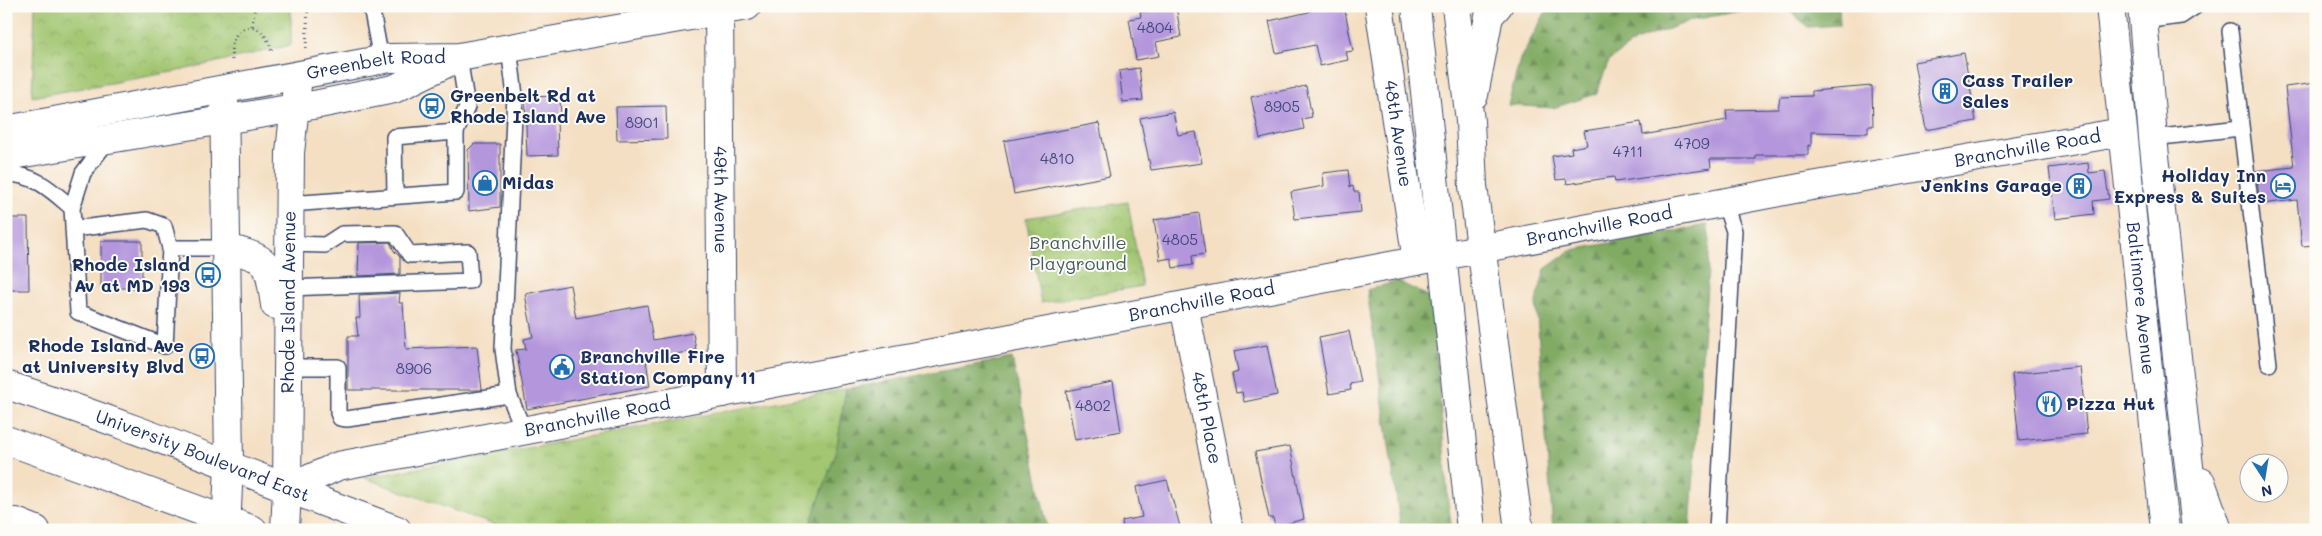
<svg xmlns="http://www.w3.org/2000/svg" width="2322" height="536" viewBox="0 0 2322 536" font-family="Mali,sans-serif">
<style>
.grass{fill:url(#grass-tufts);stroke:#5e7a68}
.forest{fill:url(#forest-firs);stroke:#4e6d60}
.park{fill:url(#park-crowns);stroke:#5e7a68}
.building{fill:#b496dc}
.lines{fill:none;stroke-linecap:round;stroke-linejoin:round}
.service-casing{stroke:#3c496d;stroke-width:18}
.minor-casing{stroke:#3c496d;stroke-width:30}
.tertiary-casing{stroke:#3c496d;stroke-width:30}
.primary-casing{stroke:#3c496d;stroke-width:30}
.path{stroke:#3c496d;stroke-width:3;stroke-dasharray:1 4;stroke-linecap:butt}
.service{stroke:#fff;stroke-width:15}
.minor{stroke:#fff;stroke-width:28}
.tertiary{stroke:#fff;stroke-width:28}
.primary{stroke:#fff;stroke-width:28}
.labels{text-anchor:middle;stroke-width:4;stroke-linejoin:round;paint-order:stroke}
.number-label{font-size:15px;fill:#41497e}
.street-label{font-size:18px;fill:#1b2f5e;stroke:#fdfcf7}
.poi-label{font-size:18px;font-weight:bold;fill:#1b2f5e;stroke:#fdfcf7;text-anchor:start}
.park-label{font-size:18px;fill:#445c64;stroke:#fdfcf7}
</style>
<defs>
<pattern id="grass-tufts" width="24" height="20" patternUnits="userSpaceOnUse" patternTransform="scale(1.25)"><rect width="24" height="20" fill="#a2c671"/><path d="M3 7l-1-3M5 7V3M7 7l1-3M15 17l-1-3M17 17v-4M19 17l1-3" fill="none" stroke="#8baa64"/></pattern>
<pattern id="forest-firs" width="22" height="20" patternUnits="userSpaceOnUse" patternTransform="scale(1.25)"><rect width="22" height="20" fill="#81ab63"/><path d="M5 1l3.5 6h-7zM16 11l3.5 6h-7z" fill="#698c55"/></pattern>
<pattern id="park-crowns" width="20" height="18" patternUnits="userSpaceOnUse" patternTransform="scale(1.25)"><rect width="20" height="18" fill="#a2c671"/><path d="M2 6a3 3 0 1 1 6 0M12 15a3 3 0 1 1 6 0" fill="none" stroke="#8baa64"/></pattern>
</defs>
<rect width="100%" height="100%" fill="#fdfcf7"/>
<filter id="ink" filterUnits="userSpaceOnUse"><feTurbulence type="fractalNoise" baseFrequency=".02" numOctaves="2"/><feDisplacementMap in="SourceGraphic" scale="10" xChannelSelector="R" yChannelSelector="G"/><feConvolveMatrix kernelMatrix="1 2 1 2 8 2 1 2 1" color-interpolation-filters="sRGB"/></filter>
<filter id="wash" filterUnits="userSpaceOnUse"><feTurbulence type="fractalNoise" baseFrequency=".0096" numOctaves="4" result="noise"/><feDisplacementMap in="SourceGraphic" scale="20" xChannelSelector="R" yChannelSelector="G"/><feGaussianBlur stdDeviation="1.12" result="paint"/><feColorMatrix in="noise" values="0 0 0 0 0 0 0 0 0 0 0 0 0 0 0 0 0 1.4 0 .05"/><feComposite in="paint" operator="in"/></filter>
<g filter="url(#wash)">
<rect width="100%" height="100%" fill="#f4dfc3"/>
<polygon class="grass" points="846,389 836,453 808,530 508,530 365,478"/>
<g class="forest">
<polygon points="1549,6 1839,6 1840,25 1808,27 1786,8 1755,8 1693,20 1635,41 1609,61 1596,94 1553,108 1508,105 1520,59"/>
<polygon points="1707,225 1710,241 1690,530 1553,530 1536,302 1545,269 1572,250"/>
<polygon points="1397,281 1432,298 1448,501 1452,530 1401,530 1367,290"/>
<polygon points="1012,358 1048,530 808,530 836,453 846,389"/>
</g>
<g class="park">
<polygon points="35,6 291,6 291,45 178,71 32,97"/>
<polygon points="1128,202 1142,286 1041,303 1026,218"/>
</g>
<g id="blocks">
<g class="building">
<polygon points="1176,6 1181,37 1156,42 1159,56 1136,60 1129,19 1141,17 1140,12"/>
<polygon points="1308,6 1344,6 1353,51 1346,52 1348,60 1320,66 1315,45 1276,53 1269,21 1309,12"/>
<polygon points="1964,53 1976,121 1926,130 1914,62"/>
<polygon points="1139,68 1143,100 1123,102 1119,71"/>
<polygon points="2316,83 2316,245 2302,246 2297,200 2260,204 2256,171 2294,167 2285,87"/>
<polygon points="1306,86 1312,117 1302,119 1304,129 1260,139 1251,97"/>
<polygon points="1872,86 1873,126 1868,126 1868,133 1811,132 1811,146 1808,145 1808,155 1756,155 1756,159 1710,159 1711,168 1615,182 1614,177 1567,184 1566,179 1556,180 1552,156 1572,153 1571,148 1587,145 1584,131 1641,122 1643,135 1727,120 1726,110 1778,109 1780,97 1812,96 1812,91"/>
<polygon points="560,96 561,119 557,119 558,155 527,156 525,97"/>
<polygon points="666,106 667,139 617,140 616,107"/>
<polygon points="1173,112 1178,135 1196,132 1202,163 1151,170 1140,118"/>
<polygon points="1099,123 1110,176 1014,194 1004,141"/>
<polygon points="474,144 500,144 500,207 469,211 468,150"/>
<polygon points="2088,163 2089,173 2105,171 2109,199 2093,201 2094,214 2055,219 2049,168"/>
<polygon points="1348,170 1350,187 1353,186 1354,192 1359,192 1361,212 1295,219 1291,192 1324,186 1323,173"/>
<polygon points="1199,213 1205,254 1192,256 1193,265 1173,268 1171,258 1160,260 1154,220"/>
<polygon points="6,218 28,218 29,290 6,290"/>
<rect x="101" y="241" width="41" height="47"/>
<polygon points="390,242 394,251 400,257 400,274 358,276 359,243"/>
<polygon points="570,285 576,318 647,305 653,340 693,333 696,350 646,360 650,386 527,409 516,350 526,349 524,339 533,337 525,294"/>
<polygon points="400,293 399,303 403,303 406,349 477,346 482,390 348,390 348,336 358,336 356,318 360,318 359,295"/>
<polygon points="1349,331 1360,382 1350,384 1351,390 1329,394 1319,337"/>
<polygon points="1267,345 1277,395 1244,402 1242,392 1236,393 1232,374 1238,372 1234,351"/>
<polygon points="2080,367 2087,434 2019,441 2012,374"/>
<polygon points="1113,382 1121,431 1075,440 1066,391"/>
<polygon points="1290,446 1304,519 1275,527 1273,518 1269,518 1255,452"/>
<polygon points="1167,480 1181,530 1123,530 1122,521 1142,517 1136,487"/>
</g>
</g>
</g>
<g filter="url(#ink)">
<use href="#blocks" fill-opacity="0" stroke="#3c496d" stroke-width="1"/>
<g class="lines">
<defs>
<g id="service">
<polyline points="371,6 381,60"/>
<polyline points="2143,21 2181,16 2196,6"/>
<polyline points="2230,31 2269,364"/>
<polyline points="509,48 515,96 503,349 509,395 524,431"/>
<polyline points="2153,138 2240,128"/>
<path d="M6 174C35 174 51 190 72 208"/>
<polyline points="395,196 394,137 456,132"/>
<polyline points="289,204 456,192 456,132 467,107 459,57"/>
<polyline points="73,229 147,220 164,226 170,248 165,346 78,312 72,208 83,173 108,140"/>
<polyline points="170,248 227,248"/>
<polyline points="288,288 470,281 468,252 410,255 395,233 342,234 325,245 288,244"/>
<polyline points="287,367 338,367 338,413 340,418 347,419 509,395"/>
<polyline points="1717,530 1734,231 1724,202"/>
</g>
<g id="minor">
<path id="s1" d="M719 6 722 393"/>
<path id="s2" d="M1379 6 1417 261"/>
<path id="s3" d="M1184 306 1229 530"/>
<path id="s4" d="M287 489 338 466 1800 188 2122 132"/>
<polyline points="6,524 16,522 36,530"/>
</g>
<g id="tertiary">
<polyline points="224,90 229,465 226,530"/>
<path d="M227 248C271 260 268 260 275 305"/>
<path id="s5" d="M285 530 287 489 290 153 298 76"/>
</g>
<g id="primary">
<polyline points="1416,6 1471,530"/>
<polyline points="1456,6 1470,121 1473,186 1519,530"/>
<path id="s6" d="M2110 6 2165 530"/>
<polyline points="2142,6 2153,138 2196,530"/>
<polyline points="1474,95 1489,16 1498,6"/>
<path id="s7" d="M6 130 390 58 459 57 747 6"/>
<polyline points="6,156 319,104 394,89 451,61"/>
<path id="s8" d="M6 385C139 427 267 482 397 530"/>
<polyline points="6,440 253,530"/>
<polyline points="2201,482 2218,530"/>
</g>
</defs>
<use href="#service" class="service-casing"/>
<use href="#minor" class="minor-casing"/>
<use href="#tertiary" class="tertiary-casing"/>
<use href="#primary" class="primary-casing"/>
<g class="path">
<polyline points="252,26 255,6"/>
<polyline points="306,48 308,6"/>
<path d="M232 60C226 25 262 12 272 52"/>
</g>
<use href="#service" class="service"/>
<use href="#minor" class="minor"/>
<use href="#tertiary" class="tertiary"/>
<use href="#primary" class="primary"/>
</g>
</g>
<defs>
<symbol id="building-ring" viewBox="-11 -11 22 22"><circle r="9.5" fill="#fdfcf7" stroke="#1f6fb2" stroke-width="1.5"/><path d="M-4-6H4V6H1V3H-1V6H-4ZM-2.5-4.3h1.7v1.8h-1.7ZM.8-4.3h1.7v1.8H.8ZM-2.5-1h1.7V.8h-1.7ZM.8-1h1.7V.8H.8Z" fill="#1f6fb2"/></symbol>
<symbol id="bus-ring" viewBox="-11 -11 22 22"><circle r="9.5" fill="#fdfcf7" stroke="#1f6fb2" stroke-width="1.5"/><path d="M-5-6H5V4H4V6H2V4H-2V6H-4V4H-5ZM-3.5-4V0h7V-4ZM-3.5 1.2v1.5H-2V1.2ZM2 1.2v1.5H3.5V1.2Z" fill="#1f6fb2"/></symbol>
<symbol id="shop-ring" viewBox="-11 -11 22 22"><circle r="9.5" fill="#fdfcf7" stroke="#1f6fb2" stroke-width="1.5"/><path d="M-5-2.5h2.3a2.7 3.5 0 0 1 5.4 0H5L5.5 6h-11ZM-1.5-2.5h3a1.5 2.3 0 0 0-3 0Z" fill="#1f6fb2"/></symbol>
<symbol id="hotel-ring" viewBox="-11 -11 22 22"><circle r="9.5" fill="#fdfcf7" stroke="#1f6fb2" stroke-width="1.5"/><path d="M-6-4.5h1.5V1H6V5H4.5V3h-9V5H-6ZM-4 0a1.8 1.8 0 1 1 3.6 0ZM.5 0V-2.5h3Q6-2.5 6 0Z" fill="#1f6fb2"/></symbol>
<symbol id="civic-ring" viewBox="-11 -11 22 22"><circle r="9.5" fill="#fdfcf7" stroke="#1f6fb2" stroke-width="1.5"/><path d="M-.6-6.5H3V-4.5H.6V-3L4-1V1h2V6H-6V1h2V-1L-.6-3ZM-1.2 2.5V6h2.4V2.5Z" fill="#1f6fb2"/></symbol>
<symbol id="restaurant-ring" viewBox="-11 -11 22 22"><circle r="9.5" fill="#fdfcf7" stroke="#1f6fb2" stroke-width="1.5"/><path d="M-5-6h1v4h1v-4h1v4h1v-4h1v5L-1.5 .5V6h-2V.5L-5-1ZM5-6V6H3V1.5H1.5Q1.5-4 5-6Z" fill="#1f6fb2"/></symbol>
</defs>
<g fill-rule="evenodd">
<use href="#building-ring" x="1931" y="77" width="28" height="28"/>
<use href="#bus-ring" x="418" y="92" width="28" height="28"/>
<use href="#shop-ring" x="471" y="169" width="28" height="28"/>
<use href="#building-ring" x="2065" y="172" width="28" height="28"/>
<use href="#hotel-ring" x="2269" y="172" width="28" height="28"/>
<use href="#bus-ring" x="194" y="261" width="28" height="28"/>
<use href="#bus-ring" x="188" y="342" width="28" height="28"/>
<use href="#civic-ring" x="548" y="353" width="28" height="28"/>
<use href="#restaurant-ring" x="2035" y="390" width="28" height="28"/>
</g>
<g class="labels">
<g class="number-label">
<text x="1155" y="33">4804</text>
<text x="1282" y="112">8905</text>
<text x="642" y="128">8901</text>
<text x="1692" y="149">4709</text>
<text x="1628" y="157">4711</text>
<text x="1057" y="164">4810</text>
<text x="1180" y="245">4805</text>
<text x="414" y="374">8906</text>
<text x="1093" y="411">4802</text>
</g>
<g class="street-label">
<text dy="6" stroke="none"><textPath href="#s7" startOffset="376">Greenbelt Road</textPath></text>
<text dy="6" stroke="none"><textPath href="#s2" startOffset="129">48th Avenue</textPath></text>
<text dy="6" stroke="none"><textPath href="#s4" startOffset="1775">Branchville Road</textPath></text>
<text dy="6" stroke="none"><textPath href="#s1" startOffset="194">49th Avenue</textPath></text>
<text dy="6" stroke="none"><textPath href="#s4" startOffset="1340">Branchville Road</textPath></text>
<text dy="6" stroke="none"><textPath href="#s6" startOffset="294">Baltimore Avenue</textPath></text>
<text dy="6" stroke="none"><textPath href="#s4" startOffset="935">Branchville Road</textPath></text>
<text dy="6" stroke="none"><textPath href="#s5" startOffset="228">Rhode Island Avenue</textPath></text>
<text dy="6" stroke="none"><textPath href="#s4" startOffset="320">Branchville Road</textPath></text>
<text dy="6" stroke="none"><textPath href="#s3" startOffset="114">48th Place</textPath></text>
<text dy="6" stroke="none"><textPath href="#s8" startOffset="209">University Boulevard East</textPath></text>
</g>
<g class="poi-label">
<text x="1962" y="87">Cass Trailer<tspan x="1962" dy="21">Sales</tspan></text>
<text x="450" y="102">Greenbelt Rd at<tspan x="450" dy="21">Rhode Island Ave</tspan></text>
<text x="2266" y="182" text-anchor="end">Holiday Inn<tspan x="2266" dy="21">Express &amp; Suites</tspan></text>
<text x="502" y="189">Midas</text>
<text x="2062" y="192" text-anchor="end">Jenkins Garage</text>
<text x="190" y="271" text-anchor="end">Rhode Island<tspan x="190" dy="21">Av at MD 193</tspan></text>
<text x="184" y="352" text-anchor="end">Rhode Island Ave<tspan x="184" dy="21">at University Blvd</tspan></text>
<text x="580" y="363">Branchville Fire<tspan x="580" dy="21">Station Company 11</tspan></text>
<text x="2066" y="410">Pizza Hut</text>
</g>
<g class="park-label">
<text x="1078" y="249">Branchville<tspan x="1078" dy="21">Playground</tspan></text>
</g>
</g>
<rect width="2322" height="536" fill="none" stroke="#fdfcf7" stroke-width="25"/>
<g transform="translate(2264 478) rotate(168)"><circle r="24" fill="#fdfcf7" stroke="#a3aaba"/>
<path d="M0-4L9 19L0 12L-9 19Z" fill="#1f6fb2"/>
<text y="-8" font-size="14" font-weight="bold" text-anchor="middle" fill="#1b2f5e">N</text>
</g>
</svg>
